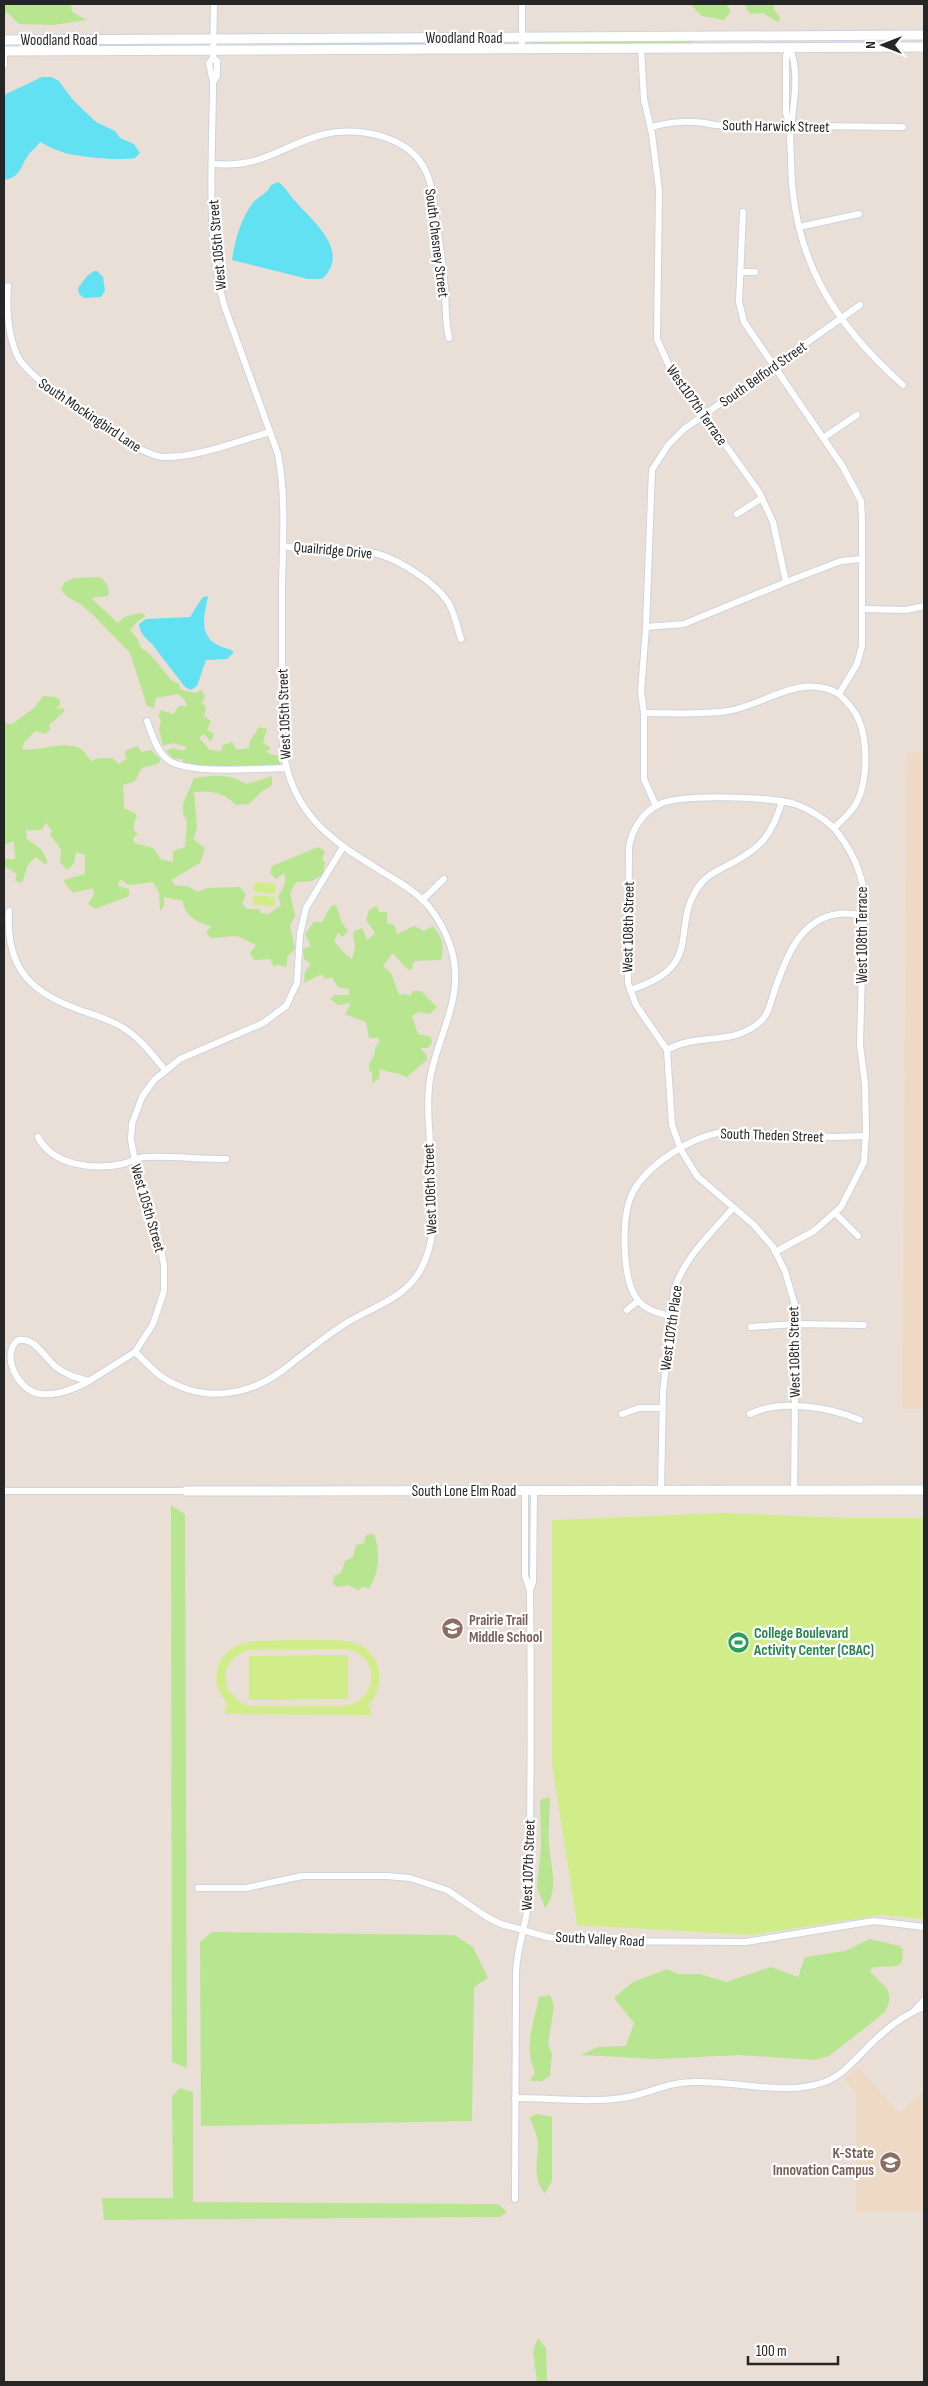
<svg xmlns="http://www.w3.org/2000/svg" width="928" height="2386" viewBox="0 0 928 2386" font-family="'Sofia Sans Condensed',sans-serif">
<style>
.education{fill:#eedac4}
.green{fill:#b8e58f}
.pitch{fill:#d1ed8a;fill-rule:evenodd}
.water{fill:#62e1f3}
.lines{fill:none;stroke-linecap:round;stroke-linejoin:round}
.street-casing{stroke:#ccd3e1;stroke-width:8}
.secondary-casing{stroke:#ccd3e1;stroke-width:11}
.street{stroke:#fff;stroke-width:6}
.secondary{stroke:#fff;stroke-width:9}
.labels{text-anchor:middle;stroke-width:4.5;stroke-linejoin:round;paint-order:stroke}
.street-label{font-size:15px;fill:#262626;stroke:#fff}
.education-label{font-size:15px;font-weight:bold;fill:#785e54;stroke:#fff;text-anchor:start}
.leisure-label{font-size:15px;font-weight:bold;fill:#27864d;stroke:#fff;text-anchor:start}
</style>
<rect width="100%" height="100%" fill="#eadfd6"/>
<g class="education">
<polygon points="907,753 924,753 924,1409 902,1409"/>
<polygon points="859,2067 899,2113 924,2091 924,2212 856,2212 856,2093 845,2079"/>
</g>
<g class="green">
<polygon points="4,4 71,4 72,12 87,20 53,25 19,24 7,12 4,16"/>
<polygon points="690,4 726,4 731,11 724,20 702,16"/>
<polygon points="744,4 773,4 774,9 780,18 778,22 763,13 750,14"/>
<polygon points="699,40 684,45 530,43 532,41"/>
<polygon points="316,42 431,42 422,45 303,47 303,45"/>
<polygon points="123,43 110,47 47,47 52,44"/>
<path d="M100 577C107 583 110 588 108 596L91 598 118 623C124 615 132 615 142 613L146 616 138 621 130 630 137 638 141 648 150 654 171 680 179 684 181 690 195 693 201 690 205 696 202 702 206 708 204 716 211 721 207 730 214 734 211 742 204 734 199 738 210 750 221 751 223 745 232 742 237 750 249 748 250 741 259 727 267 729 263 743 271 748 267 751 269 754 280 756V765L186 767 182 759H174L166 751 173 748 183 751 187 747 173 743 163 746 159 730 161 720 158 716 161 710 173 714 179 706H187L185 700 178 694 156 698 154 708 147 706 130 653 95 617 82 605 66 596 61 589 65 582 74 578Z"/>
<path d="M43 696 55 697 60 700V705L56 709 63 708 65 711 49 725 50 730 45 734 36 731 25 741 22 749C39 752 64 739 81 749 84 751 88 757 91 761L99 758H112L119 764 126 759 125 751 138 746 141 752 151 750 161 760 158 764 142 768 135 781 123 785 124 808 135 813 137 817 134 822V831L138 834 133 838 135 843 153 848 161 859 173 862V851L185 847 187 821 183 814V804L194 778C215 775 228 773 247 784L272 776V785L261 792 249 804 236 805C224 793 212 790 194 792L197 828 193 839 205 848 200 863 171 880 175 885 189 887 197 892 208 888 240 887 246 894 242 904 247 909H259L261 913 269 914 281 905 278 897C282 890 288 881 284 873L276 879 270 873 272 866 318 847 325 851 322 860 325 862 323 874 312 881 296 882 290 893 295 916 290 926 295 949 287 957V967L278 965 274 967 270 959 254 960 250 953 256 945 237 936 211 938 206 933 211 926C198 923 184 916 183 901L164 897V906L160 911 159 892 153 882 129 885 120 879 118 886 129 889V896L95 909 88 904 94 895 93 888 73 893 63 880 85 874V855L76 852 74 864 67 870 60 862 61 849 50 835 52 831 46 822 42 830H26L27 839 42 850 47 861 46 865 36 857 28 865 22 883 15 881 17 874 4 866V859H15L14 841 4 845V723L12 724 34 708Z"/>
<path d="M336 905 342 923 348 931 343 937 338 933 334 941 341 950 352 959 355 948 353 932 362 928 367 940 375 933 366 920 369 910 377 906 379 912H387V923L394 925 397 934 414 926 424 931 433 926C442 938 445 945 441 960L414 961 411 971 404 966 393 953 383 966 391 973 399 995 405 994 410 996 413 991H421L437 1007 430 1014 419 1012 412 1016 418 1034 431 1037 432 1043 427 1048H420L426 1054 427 1060 407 1077C398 1072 390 1073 380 1069L379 1079 372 1083V1072L369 1071V1064L375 1054V1047L380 1042 378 1038H369L366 1022 345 1014 351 1003 338 1005 330 999 334 995H349V989L338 987 332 977 325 979 322 974 304 983 305 972 311 964 304 959 303 949 311 946 305 934 314 922H322L331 906Z"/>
<polygon points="171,1505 185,1514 187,2068 172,2062"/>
<path d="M374 1534C380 1549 380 1575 369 1588L363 1587 358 1590 348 1585 338 1587 333 1584 334 1576 341 1573 345 1561 353 1557 356 1545 364 1543 366 1535Z"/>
<path d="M550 1797C550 1813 548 1829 549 1844 550 1864 560 1891 545 1908L537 1887 541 1846 540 1800Z"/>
<polygon points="212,1932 454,1935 473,1947 488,1978 474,1987 472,2121 201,2126 200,1942"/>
<path d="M870 1939 900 1946 903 1950 902 1962 897 1966 873 1967 870 1971C882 1987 897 1988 885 2012L829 2056 815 2060 739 2055 657 2059 581 2055 598 2047 626 2046 634 2023 614 1998 633 1982 667 1969 678 1974H700L726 1982 771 1967 798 1977 805 1957 845 1951Z"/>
<path d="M550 1995 554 2006 548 2044 552 2054 550 2076 542 2081H530L535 2072C523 2048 534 2022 539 1997Z"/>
<polygon points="180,2088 193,2092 193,2202 498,2204 507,2212 500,2217 104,2220 102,2198 173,2198 172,2096"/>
<path d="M537 2114 552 2117V2181L545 2193C532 2180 538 2161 538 2144 538 2136 532 2125 530 2117Z"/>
<polygon points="538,2338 546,2348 547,2382 537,2382 533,2351"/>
</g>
<g class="pitch">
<polygon points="255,882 276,884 275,894 254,892"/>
<polygon points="253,895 275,897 274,907 253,905"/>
<polygon points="726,1513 848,1518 924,1518 924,1919 880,1915 752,1935 577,1925 552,1764 552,1520"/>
<path d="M258 1641C280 1641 341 1637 358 1644 369 1649 377 1659 379 1671 381 1684 377 1697 367 1706H371V1715L226 1714 225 1706 229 1705C202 1677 221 1642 258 1641ZM346 1649C382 1655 379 1702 343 1706H249L239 1702 227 1688 225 1673 232 1659 247 1650Z"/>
<polygon points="348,1655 348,1699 249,1700 249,1656"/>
</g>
<g class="water">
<path d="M42 77H51L58 80 73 100 96 122 115 131 120 138 134 144 140 153 135 158C119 161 81 157 65 153 55 150 48 146 40 142 37 147 32 150 29 154 20 166 22 177 4 180V95Z"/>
<path d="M278 182C287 188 289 195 296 202 314 222 351 252 322 279H308L232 260C235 240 240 221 252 204 258 196 267 195 271 185Z"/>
<polygon points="94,271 97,271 103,277 105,291 101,297 84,298 79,294 78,288 87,276"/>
<path d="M206 596 208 597C204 615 198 637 220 646 226 649 229 648 234 652L227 659 206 660 197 686 191 690 185 687 152 644C145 638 140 633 139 624L146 619 190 617 202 598Z"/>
</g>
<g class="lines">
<defs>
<g id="street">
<polyline points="522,4 522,49"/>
<polyline points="641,48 644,99 652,134 659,190 657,339 669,366 759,492 773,522 786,582 841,561 861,559"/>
<path d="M789 48C800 67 794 104 791 126 789 137 791 149 791 160 792 257 832 322 903 385"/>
<polyline points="789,48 786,56 786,113 790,125"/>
<polyline points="4,65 4,51"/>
<polyline points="213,82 217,76 217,61 213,58 214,4"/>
<path d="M651 127C674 121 692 120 715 125L903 127"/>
<path d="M213 164C263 168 279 147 321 135 340 130 362 131 381 136 399 142 414 150 423 166 432 181 433 198 435 214 439 239 443 264 445 289 446 306 445 321 449 338"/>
<path d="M743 212 739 302 744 322 843 467 861 501 862 520V646L857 664 839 694C846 701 854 709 858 718 868 740 868 780 857 802 852 812 842 820 834 828 850 848 860 867 864 892L860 1045 865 1084 866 1130 864 1162 841 1207 814 1231 775 1252"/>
<polyline points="799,227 859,214"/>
<polyline points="740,272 755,272"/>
<path d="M8 286C6 308 8 337 18 357 32 383 135 455 163 457 196 458 238 441 270 432"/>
<polyline points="823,438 857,415"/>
<polyline points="737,514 762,498"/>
<path d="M283 546C311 552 339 548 368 552 393 555 434 581 448 602 455 613 457 627 461 639"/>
<polyline points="863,609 906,610 924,606"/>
<polyline points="646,627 684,624 786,582"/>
<path d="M644 713C672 713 701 715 728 711 765 705 801 672 839 694"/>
<path d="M147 721C152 734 156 749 166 758 184 776 260 768 287 768"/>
<polyline points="656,806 644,779 644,713 641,692 646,627 652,470 668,445 684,429 860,305"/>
<polyline points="422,900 444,879"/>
<path d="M9 911C6 962 25 989 72 1007 89 1014 107 1018 122 1027 140 1038 152 1054 165 1070"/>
<path d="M630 990C710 965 666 926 702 882 709 874 719 870 728 865 760 849 772 836 782 801"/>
<path d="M667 1050C698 1032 731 1047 760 1022 768 1015 771 1002 774 992 785 960 799 919 838 914 846 912 856 915 864 915"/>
<path d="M38 1137C53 1166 93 1170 123 1164 131 1162 138 1157 145 1157 172 1156 199 1159 226 1159"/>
<polyline points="835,1213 858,1236"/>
<polyline points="627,1310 638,1301"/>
<path d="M670 1316C658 1313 645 1310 637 1299 622 1279 621 1217 632 1194 646 1165 692 1136 724 1132L833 1137 866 1136"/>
<polyline points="751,1327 795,1324 864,1325"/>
<path d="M18 1340C35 1337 44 1357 56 1367 66 1375 77 1378 89 1381 74 1389 54 1398 36 1393 18 1388 0 1355 18 1340Z"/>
<path d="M135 1352C144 1360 152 1370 162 1377 202 1403 247 1397 283 1370 304 1354 325 1336 348 1322 373 1307 402 1299 418 1274 451 1223 421 1138 430 1079 436 1042 458 1008 455 970 454 948 443 925 430 908 418 893 402 884 386 874 341 846 302 824 287 769 280 742 282 711 282 683 282 650 282 617 282 584 283 541 286 497 278 454L224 305C205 234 213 155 213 82L209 63 213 58"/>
<polyline points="89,1381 135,1352 153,1324 164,1291 164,1265 161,1250 139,1182 131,1140 132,1124 142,1097 154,1080 180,1059 263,1023 286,1006 297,983 300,934 306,908 343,847"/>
<polyline points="622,1414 639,1408 662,1408"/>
<path d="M750 1414C780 1399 830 1407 860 1420"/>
<path d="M661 1490 663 1392 674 1290C684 1258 711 1233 733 1208"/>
<path d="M794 1490 796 1309 785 1271 773 1247 754 1225 697 1176 681 1150 672 1125 667 1050 636 1005 628 983 629 848C631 831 642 813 658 805 680 793 771 797 795 804 809 809 823 818 834 828"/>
<polyline points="4,1491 186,1491"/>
<polyline points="530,1590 533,1582 534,1490"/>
<polyline points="198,1888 246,1888 302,1876 387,1876 410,1878 447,1890 487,1917 501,1924 547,1937 574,1941 746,1942 874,1921 924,1927"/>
<polyline points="915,2010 924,2000"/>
<path d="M515 2098C550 2098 587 2103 622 2098 646 2095 667 2082 692 2082 736 2080 782 2097 825 2082 841 2076 854 2061 866 2049 882 2032 903 2015 924 2007"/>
<path d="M515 2199 516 1972C517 1945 528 1921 529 1894 531 1793 531 1691 530 1590L525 1576V1490"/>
</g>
<g id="secondary">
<polyline points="4,40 924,35"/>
<polyline points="4,51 924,47"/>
<polyline points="186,1491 924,1490"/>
</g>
</defs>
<use href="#street" class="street-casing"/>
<use href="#secondary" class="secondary-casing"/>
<use href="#street" class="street"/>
<use href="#secondary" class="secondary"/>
</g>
<defs>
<symbol id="school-disc" viewBox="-11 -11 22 22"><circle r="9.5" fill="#8d6e63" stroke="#fff"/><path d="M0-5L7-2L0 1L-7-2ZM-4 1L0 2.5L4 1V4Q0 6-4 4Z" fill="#fff"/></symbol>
<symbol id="stadium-disc" viewBox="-11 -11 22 22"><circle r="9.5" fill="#2e9e5b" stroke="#fff"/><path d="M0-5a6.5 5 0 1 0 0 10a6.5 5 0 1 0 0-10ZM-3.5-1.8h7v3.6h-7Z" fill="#fff"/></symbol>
<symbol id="university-disc" viewBox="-11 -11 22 22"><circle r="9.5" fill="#8d6e63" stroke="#fff"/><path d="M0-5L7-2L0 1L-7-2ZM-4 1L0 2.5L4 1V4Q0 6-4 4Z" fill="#fff"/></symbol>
</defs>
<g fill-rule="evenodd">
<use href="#school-disc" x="440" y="1616" width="25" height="25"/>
<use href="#stadium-disc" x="726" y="1630" width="25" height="25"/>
<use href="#university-disc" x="878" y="2150" width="25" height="25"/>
</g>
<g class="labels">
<g class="street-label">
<text x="464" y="43">Woodland Road</text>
<text x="59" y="45">Woodland Road</text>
<text transform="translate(776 126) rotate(1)" y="5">South Harwick Street</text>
<text transform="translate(437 243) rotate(83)" y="5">South Chesney Street</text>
<text transform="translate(217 245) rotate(-95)" y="5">West 105th Street</text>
<text transform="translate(763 374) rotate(-35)" y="5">South Belford Street</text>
<text transform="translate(697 405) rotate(55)" y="5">West107th Terrace</text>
<text transform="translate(90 415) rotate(34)" y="5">South Mockingbird Lane</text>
<text transform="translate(333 550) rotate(5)" y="5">Quailridge Drive</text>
<text transform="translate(284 714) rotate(-92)" y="5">West 105th Street</text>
<text transform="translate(628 927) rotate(-89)" y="5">West 108th Street</text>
<text transform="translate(862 935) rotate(-90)" y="5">West 108th Terrace</text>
<text transform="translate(772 1135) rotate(2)" y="5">South Theden Street</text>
<text transform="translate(430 1189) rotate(-92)" y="5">West 106th Street</text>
<text transform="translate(148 1208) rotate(74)" y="5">West 105th Street</text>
<text transform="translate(671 1328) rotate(-82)" y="5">West 107th Place</text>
<text transform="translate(794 1352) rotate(-91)" y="5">West 108th Street</text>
<text x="464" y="1496">South Lone Elm Road</text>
<text transform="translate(528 1865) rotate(-88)" y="5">West 107th Street</text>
<text transform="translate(600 1939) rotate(3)" y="5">South Valley Road</text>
</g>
<g class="education-label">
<text x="469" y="1625">Prairie Trail<tspan x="469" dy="17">Middle School</tspan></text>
<text x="874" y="2158" text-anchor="end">K-State<tspan x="874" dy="17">Innovation Campus</tspan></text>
</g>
<g class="leisure-label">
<text x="754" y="1638">College Boulevard<tspan x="754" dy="17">Activity Center (CBAC)</tspan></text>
</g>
</g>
<rect width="928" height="2386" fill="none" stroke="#262626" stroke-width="10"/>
<g transform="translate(883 45) rotate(270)" stroke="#ffffff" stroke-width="4" paint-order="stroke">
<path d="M0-4L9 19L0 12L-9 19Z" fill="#262626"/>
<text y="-8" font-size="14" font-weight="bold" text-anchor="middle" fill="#262626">N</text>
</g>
<path d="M748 2356v8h90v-8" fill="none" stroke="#262626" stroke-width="2.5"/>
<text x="756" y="2356" font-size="15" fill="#262626" stroke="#ffffff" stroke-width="4" paint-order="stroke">100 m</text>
</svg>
